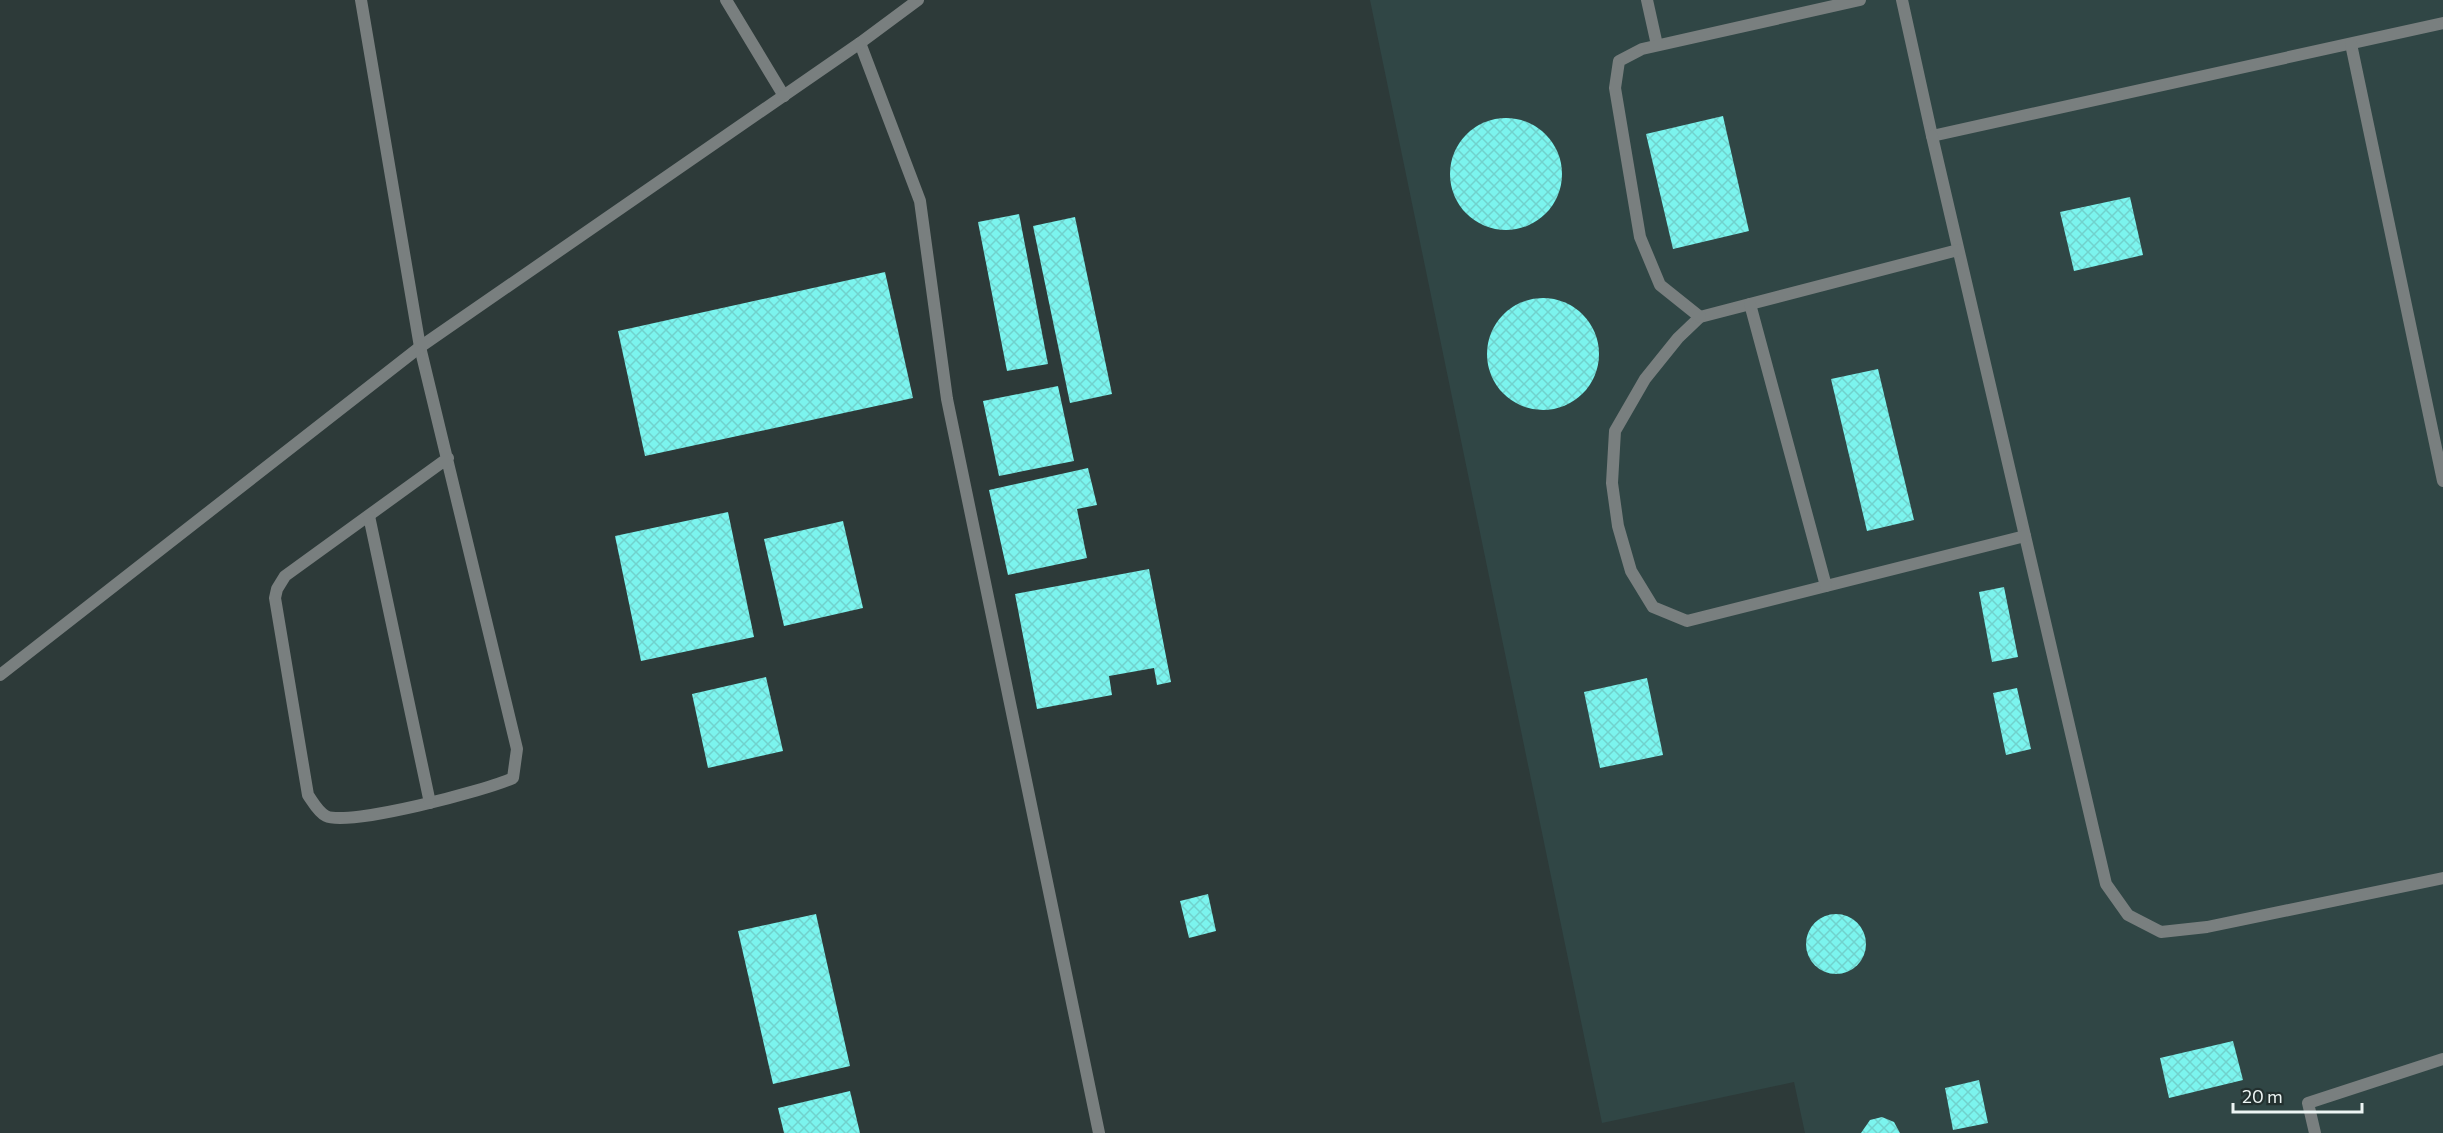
<svg xmlns="http://www.w3.org/2000/svg" width="2443" height="1133" viewBox="0 0 2443 1133" font-family="Commissioner,sans-serif">
<style>
.built{fill:#304645}
.building{fill:url(#building-cross-hatch)}
.lines{fill:none;stroke-linecap:round;stroke-linejoin:round}
.service{stroke:#797f7f;stroke-width:12}
</style>
<defs>
<pattern id="building-cross-hatch" width="8" height="8" patternUnits="userSpaceOnUse" patternTransform="scale(1.5)"><rect width="8" height="8" fill="#7bf4ee"/><path d="M0 0l8 8M0 8l8-8" fill="none" stroke="#71d2cd"/></pattern>
</defs>
<rect width="100%" height="100%" fill="#2d3a39"/>
<polygon class="built" points="1370,0 2443,0 2443,1133 1805,1133 1794,1082 1602,1123"/>
<g class="building">
<polygon points="1723,116 1749,231 1673,249 1646,134"/>
<circle cx="1506" cy="174" r="56"/>
<polygon points="2130,197 2143,255 2074,271 2060,212"/>
<polygon points="1019,214 1048,364 1007,371 978,222"/>
<polygon points="1075,217 1112,394 1070,403 1033,226"/>
<polygon points="885,272 913,398 645,456 618,331"/>
<circle cx="1543" cy="354" r="56"/>
<polygon points="1878,369 1914,520 1867,531 1831,379"/>
<polygon points="1058,386 1074,461 999,476 983,401"/>
<polygon points="1088,468 1097,505 1077,509 1087,558 1008,575 989,490"/>
<polygon points="728,512 754,637 641,661 615,536"/>
<polygon points="843,521 863,608 784,626 764,539"/>
<polygon points="1149,569 1171,682 1157,685 1154,668 1109,676 1112,695 1037,709 1015,594"/>
<polygon points="2004,587 2018,657 1992,662 1979,592"/>
<polygon points="766,677 783,751 708,768 692,694"/>
<polygon points="1647,678 1663,755 1600,768 1584,692"/>
<polygon points="2017,688 2031,749 2006,755 1993,693"/>
<polygon points="1208,894 1216,931 1189,938 1180,901"/>
<polygon points="816,914 850,1066 773,1084 738,931"/>
<circle cx="1836" cy="944" r="30"/>
<polygon points="2233,1041 2243,1080 2169,1098 2160,1058"/>
<polygon points="1979,1080 1988,1123 1953,1130 1945,1088"/>
<polygon points="850,1091 860,1133 784,1133 778,1108"/>
<polygon points="1882,1117 1894,1122 1900,1133 1861,1133 1870,1120"/>
</g>
<g class="lines">
<g class="service">
<path d="M361 0 420 347 517 749 513 778C488 790 348 827 326 816 318 812 313 802 308 795L275 598 277 589 285 576 448 458"/>
<polyline points="726,0 784,96"/>
<polyline points="1647,0 1657,45"/>
<polyline points="1902,0 1932,136 2443,23"/>
<polyline points="860,43 920,201 947,399 1099,1133"/>
<polyline points="2351,44 2443,481"/>
<polyline points="1932,136 2106,884 2128,915 2161,932 2207,927 2443,878"/>
<polyline points="1958,250 1700,317 1678,338 1645,379 1615,431 1612,483 1618,526 1631,571 1653,607 1687,621 2025,536"/>
<polyline points="1750,304 1826,586"/>
<polyline points="1700,317 1660,285 1640,237 1615,88 1619,61 1642,49 1860,0"/>
<polyline points="369,516 430,803"/>
<polyline points="0,675 420,347 860,43 918,0"/>
<polyline points="2315,1133 2308,1103 2443,1059"/>
</g>
</g>
<path d="M2233 1103v9h129v-9" fill="none" stroke="#edf5f4" stroke-width="3"/>
<text x="2242" y="1103" font-size="18" fill="#edf5f4" stroke="#23302f" stroke-width="4.5" paint-order="stroke">20 m</text>
</svg>
